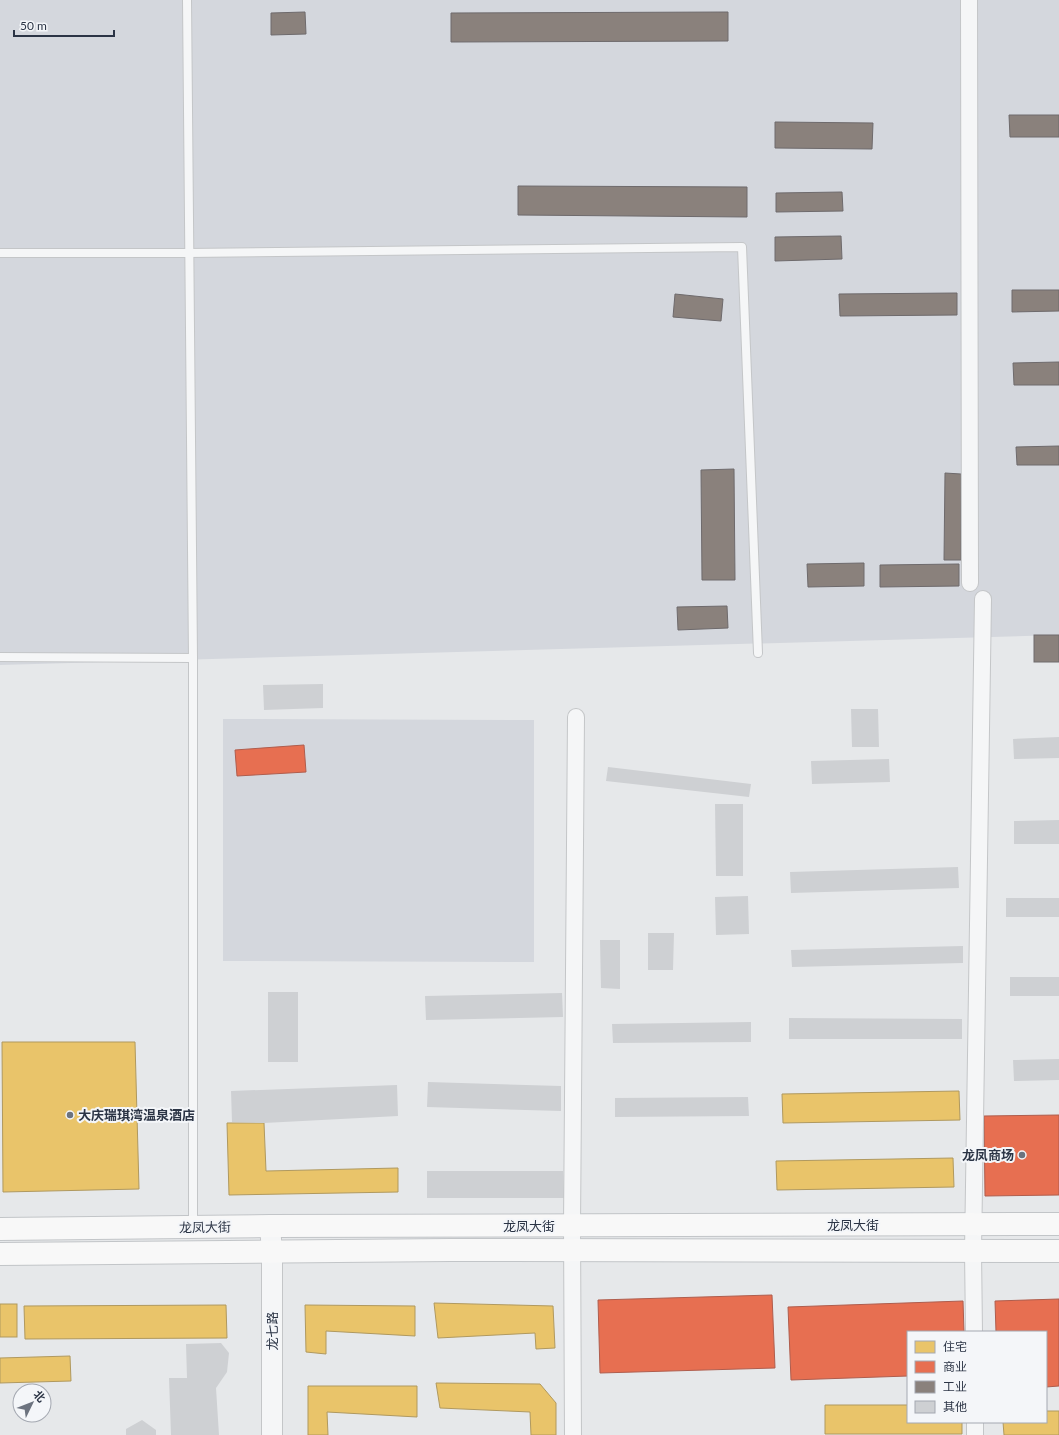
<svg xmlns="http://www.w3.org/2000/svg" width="1059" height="1435" viewBox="0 0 1059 1435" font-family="Lato,'Noto Sans SC',sans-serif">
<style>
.built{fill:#d4d7dd}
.homes{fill:#e9c46a;stroke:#b0995f}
.shops{fill:#e76f51;stroke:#af5d4d}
.industry{fill:#8a817c;stroke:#6e6a6c}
.building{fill:#ced0d3}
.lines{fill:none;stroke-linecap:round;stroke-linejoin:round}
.service-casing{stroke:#c4c6c8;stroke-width:10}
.minor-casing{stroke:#c4c6c8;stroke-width:18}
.tertiary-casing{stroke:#c4c6c8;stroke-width:22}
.primary-casing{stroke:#c2c5c8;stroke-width:24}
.service{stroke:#f5f6f7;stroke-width:8}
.minor{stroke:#f5f6f7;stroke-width:16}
.tertiary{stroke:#f5f6f7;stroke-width:20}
.primary{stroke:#f8f8f8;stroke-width:22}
.poi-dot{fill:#6c737f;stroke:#f4f6f9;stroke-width:1.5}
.labels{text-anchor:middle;stroke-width:4;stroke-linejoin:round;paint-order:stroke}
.poi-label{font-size:13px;font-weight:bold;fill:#2b3445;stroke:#f4f6f9;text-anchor:start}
.street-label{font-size:13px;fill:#2b3445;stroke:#f4f6f9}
</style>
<rect width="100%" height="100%" fill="#e6e8ea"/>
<g class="built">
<polygon points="0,0 1059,0 1059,635 0,665"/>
<polygon points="223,719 534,720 534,962 223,961"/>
</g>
<g class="homes">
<polygon points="2,1042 135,1042 139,1189 3,1192"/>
<polygon points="959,1091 960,1120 783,1123 782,1094"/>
<polygon points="227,1123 264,1123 266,1171 398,1168 398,1192 229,1195"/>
<polygon points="953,1158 954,1187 777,1190 776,1161"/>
<polygon points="434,1303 553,1306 555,1348 536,1349 535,1333 438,1338"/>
<rect x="0" y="1304" width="17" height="33"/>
<polygon points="226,1305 227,1338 25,1339 24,1306"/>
<polygon points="305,1305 415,1306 415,1336 326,1331 326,1354 306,1352"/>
<polygon points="70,1356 71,1381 0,1383 0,1358"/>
<polygon points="436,1383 540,1384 556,1403 556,1435 531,1435 530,1412 440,1408"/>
<polygon points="308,1386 417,1386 417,1417 327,1412 328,1435 308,1435"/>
<polygon points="825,1405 908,1405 908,1422 962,1422 962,1434 825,1434"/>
<polygon points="1046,1411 1059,1411 1059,1435 1004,1435 1003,1422 1046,1422"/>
</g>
<g class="shops">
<polygon points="304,745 306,772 237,776 235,750"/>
<polygon points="1059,1115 1059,1195 985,1196 984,1116"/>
<polygon points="772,1295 775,1368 600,1373 598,1300"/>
<polygon points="1059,1299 1059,1386 1046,1387 1046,1332 996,1332 995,1301"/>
<polygon points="963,1301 964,1332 908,1332 908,1376 791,1380 788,1307"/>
</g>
<g class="industry">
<polygon points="305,12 306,34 271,35 271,13"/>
<polygon points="728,12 728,41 451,42 451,13"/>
<polygon points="1009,115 1059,115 1059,137 1010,137"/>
<polygon points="775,122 873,123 872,149 775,148"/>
<polygon points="518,186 747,187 747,217 518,215"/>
<polygon points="842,192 843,211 776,212 776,193"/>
<polygon points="841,236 842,259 775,261 775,237"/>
<polygon points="1012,290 1059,290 1059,311 1012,312"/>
<polygon points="957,293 957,315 840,316 839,294"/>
<polygon points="675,294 723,299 721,321 673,317"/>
<polygon points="1059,362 1059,385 1014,385 1013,363"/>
<polygon points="1059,446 1059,465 1017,465 1016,447"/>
<polygon points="734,469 735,580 702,580 701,470"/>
<polygon points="945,473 961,474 961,560 944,560"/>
<polygon points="864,563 864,586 808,587 807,564"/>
<polygon points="959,564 959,586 880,587 880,565"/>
<polygon points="727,606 728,628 678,630 677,607"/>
<rect x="1034" y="635" width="25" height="27"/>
</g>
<g class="building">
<polygon points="323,684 323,708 264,710 263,685"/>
<polygon points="851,709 878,709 879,747 852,747"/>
<polygon points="1059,737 1059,758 1014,759 1013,739"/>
<polygon points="889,759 890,782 812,784 811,761"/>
<polygon points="608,767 751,784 749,797 606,781"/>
<polygon points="715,804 743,804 743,876 716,876"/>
<polygon points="1059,820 1059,844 1014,844 1014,821"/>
<polygon points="958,867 959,888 791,893 790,872"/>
<polygon points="748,896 749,934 716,935 715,897"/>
<rect x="1006" y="898" width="53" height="19"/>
<polygon points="648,933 674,933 673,970 648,970"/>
<polygon points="600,940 620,940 620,989 601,988"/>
<polygon points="963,946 963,963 792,967 791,950"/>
<rect x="1010" y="977" width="49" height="19"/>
<rect x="268" y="992" width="30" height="70"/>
<polygon points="562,993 563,1017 426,1020 425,996"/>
<polygon points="789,1018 962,1019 962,1039 789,1039"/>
<polygon points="751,1022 751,1042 613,1043 612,1024"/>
<polygon points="1059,1059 1059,1080 1014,1081 1013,1060"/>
<polygon points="428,1082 561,1086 561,1111 427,1107"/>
<polygon points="397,1085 398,1116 264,1123 232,1122 231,1091"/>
<polygon points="748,1097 749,1116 615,1117 615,1098"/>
<polygon points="427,1171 563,1171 564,1198 427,1198"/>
<polygon points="221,1343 229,1353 227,1372 216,1388 219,1435 171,1435 169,1378 187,1378 186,1344"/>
<polygon points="142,1420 156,1430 156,1435 126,1435 126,1429"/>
</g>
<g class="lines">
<defs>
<g id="service">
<polyline points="187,0 193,658 193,1225"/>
<polyline points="0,253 188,253 742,247 758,653"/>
<polyline points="0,657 193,658"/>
</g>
<g id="minor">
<polyline points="969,0 970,583"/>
<polyline points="974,1332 973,1251 983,599"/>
<polyline points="975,1422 975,1435"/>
<polyline points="573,1435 572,1226 576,717"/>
</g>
<polyline id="tertiary" points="270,1226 272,1252 272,1435"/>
<g id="primary">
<polyline points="0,1229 270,1226 1059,1224"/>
<polyline points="0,1254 450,1250 1059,1251"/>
</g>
</defs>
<use href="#service" class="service-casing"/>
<use href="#minor" class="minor-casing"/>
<use href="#tertiary" class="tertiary-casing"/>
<use href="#primary" class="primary-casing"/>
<use href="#service" class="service"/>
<use href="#minor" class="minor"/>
<use href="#tertiary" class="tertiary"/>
<use href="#primary" class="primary"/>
</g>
<g class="poi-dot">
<circle cx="70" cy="1115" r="4"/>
<circle cx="1022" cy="1155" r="4"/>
</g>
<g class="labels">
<g class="poi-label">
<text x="78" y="1120">大庆瑞琪湾温泉酒店</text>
<text x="1014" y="1160" text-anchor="end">龙凤商场</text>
</g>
<g class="street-label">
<text x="853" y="1230">龙凤大街</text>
<text x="529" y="1231">龙凤大街</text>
<text transform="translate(205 1227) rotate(-1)" y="5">龙凤大街</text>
<text transform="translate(272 1331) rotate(-90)" y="5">龙七路</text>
</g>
</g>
<rect x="907" y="1331" width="140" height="92" fill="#f4f6f9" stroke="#a4a8b1"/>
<rect x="915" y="1341" width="20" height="12" fill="#e9c46a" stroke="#a4a8b1"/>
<text x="943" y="1351" font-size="12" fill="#2b3445">住宅</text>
<rect x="915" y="1361" width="20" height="12" fill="#e76f51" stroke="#a4a8b1"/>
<text x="943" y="1371" font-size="12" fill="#2b3445">商业</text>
<rect x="915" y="1381" width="20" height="12" fill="#8a817c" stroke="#a4a8b1"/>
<text x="943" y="1391" font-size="12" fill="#2b3445">工业</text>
<rect x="915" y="1401" width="20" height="12" fill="#ced0d3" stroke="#a4a8b1"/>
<text x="943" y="1411" font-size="12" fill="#2b3445">其他</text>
<g transform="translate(32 1403) rotate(47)"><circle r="19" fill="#f4f6f9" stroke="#a4a8b1"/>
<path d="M0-3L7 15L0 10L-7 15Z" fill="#6c737f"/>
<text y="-6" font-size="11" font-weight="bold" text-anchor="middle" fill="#2b3445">北</text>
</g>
<path d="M14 30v6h100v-6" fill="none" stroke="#2b3445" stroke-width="2"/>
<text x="20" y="30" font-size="12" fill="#2b3445" stroke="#f4f6f9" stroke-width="3" paint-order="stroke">50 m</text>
</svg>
